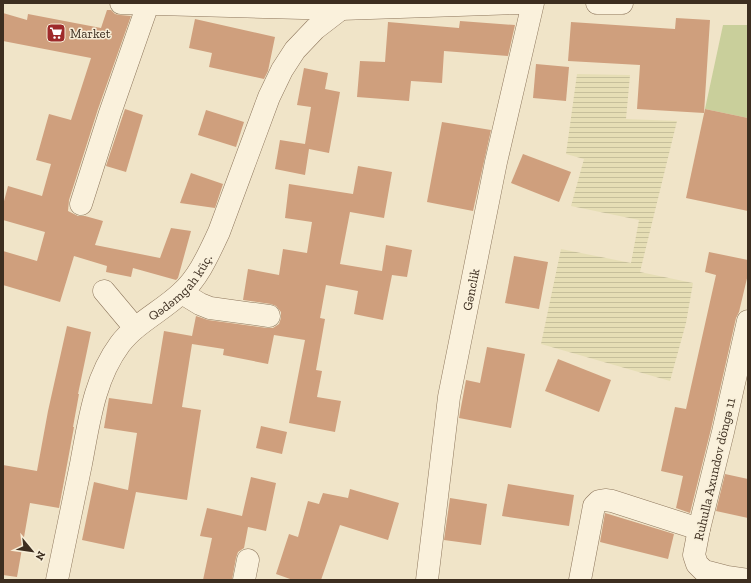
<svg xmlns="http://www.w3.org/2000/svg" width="751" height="583" viewBox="0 0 751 583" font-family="'Zilla Slab',serif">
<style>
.farmland{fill:url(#farmland-rules)}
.park{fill:#c9cf9b}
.building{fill:#cf9f7d}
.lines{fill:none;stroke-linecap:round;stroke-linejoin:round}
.minor-casing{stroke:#8d765c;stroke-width:23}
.minor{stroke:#faf1dc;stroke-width:22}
.labels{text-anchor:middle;stroke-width:3;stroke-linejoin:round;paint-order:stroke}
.poi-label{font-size:13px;fill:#3d2e20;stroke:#f7eed8;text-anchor:start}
.street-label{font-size:13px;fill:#3d2e20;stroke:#f7eed8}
</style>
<defs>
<pattern id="farmland-rules" width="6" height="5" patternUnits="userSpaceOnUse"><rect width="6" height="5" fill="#e6deb5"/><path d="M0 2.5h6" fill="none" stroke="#c6bf9b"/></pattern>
</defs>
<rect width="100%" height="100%" fill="#f0e4c8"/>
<polygon class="farmland" points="577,74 630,75 626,119 677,121 640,272 693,283 686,323 670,381 541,344 561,249 631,263 639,220 571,206 584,159 566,154"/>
<polygon class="park" points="723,25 748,25 748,118 705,109"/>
<g class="building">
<polygon points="107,10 111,10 115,14 120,15 131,16 98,109 69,200 68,211 78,216 85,216 103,221 95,245 160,258 171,228 191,231 178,278 176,280 133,268 131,277 106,272 107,266 74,256 60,302 3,285 3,251 37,261 45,232 3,220 3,205 8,186 42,196 51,164 36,160 49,114 71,120 91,58 3,41 3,13 27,20 28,14 101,28"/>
<polygon points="676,18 710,20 704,113 637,109 640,65 568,61 571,22 675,29"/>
<polygon points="195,19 275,37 268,71 264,79 209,67 212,53 189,48"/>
<polygon points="460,21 515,25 508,56 444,51 442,83 411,81 409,101 357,97 360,61 385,62 388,22 459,28"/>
<polygon points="536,64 569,67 566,101 533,98"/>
<polygon points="304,68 328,73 325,89 340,92 329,153 309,149 305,175 275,169 280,140 305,144 311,107 297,105"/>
<polygon points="125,109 143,115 126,172 106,166"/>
<polygon points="705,109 748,118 748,211 686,198"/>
<polygon points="206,110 244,122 236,147 198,135"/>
<polygon points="442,122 491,130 473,211 427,202"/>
<polygon points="523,154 571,172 559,202 511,183"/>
<polygon points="358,166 392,172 384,218 350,212 340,264 382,271 386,245 412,250 407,277 392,275 383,320 354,314 358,291 326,285 320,318 325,319 316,370 322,371 317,397 341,401 335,432 289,423 305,340 274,335 268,364 223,355 224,349 192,344 182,407 201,410 187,500 136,492 124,549 82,540 94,482 128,490 137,433 104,428 109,398 152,404 164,331 192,336 196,316 208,320 267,328 273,328 279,324 281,318 281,312 276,306 271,304 243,300 248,269 279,275 283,249 307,253 312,222 285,218 289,184 353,194"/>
<polygon points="191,173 223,184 215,208 180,203"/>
<polygon points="709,252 748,260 748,274 739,312 736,318 711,429 690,513 676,508 683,476 661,471 675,407 686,409 716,275 705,272"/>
<polygon points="514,256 548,262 539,309 505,303"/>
<polygon points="67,326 91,332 78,394 79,394 73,427 74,427 59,508 30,503 17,577 3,575 3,465 37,471 48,411"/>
<polygon points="487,347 525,354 511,428 459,418 466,380 480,383"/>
<polygon points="558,359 611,380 599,412 545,391"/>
<polygon points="261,426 287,432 282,454 256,448"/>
<polygon points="725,474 748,479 748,518 716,511"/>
<polygon points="251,477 276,483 266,531 248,527 244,548 238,552 236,558 232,580 203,580 212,538 200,536 207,508 242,516"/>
<polygon points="508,484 574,495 569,526 502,516"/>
<polygon points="350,489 399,503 388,540 340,525 321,580 293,580 276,574 289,534 298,537 308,501 319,504 323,493 348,498"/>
<polygon points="450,498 487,504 481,545 444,540"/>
<polygon points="605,513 674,534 668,559 600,542"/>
</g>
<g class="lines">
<defs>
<g id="minor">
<polyline points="121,3 341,9 520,3"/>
<polyline points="597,3 622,3"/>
<polyline points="81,204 110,113 148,4"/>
<polyline points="104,291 135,328"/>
<polyline points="182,293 200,304 210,308 269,316"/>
<polyline points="748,321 723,432 699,529 694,555 697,564 704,571 727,577 748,580"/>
<path id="s1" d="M57 580C65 541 73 503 81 464 89 422 94 379 120 344 136 323 162 311 181 293 199 277 209 253 219 232L269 97 282 70 295 50 315 29 341 9"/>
<polyline points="244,580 248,560"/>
<path id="s2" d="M427 580 449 397 496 162 533 3"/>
<polyline points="580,580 594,506 599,501 605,500 612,501 699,529"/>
</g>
</defs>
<use href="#minor" class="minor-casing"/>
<use href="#minor" class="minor"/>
</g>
<defs>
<symbol id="supermarket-square" viewBox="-11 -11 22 22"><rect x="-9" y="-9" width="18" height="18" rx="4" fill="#9e2a2b" stroke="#f7eed8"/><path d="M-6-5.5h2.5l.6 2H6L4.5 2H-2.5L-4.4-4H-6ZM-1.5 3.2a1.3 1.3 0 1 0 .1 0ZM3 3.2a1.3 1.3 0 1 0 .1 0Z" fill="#fff"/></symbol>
</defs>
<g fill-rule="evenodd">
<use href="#supermarket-square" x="45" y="22" width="22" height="22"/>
</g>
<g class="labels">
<g class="poi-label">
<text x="70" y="38">Market</text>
</g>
<g class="street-label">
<text dy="5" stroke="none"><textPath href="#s1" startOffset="329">Qədəmgah küç.</textPath></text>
<text dy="5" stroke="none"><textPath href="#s2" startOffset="294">Gənclik</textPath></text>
<text transform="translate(714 469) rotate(-77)" y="5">Ruhulla Axundov döngə 11</text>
</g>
</g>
<rect width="751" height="583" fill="none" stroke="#3d2e20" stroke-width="8"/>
<g transform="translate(32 551) rotate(119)" stroke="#f7eed8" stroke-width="3" paint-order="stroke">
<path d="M0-3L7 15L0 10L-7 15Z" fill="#3d2e20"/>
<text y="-6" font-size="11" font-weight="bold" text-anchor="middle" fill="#3d2e20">N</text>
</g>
</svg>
